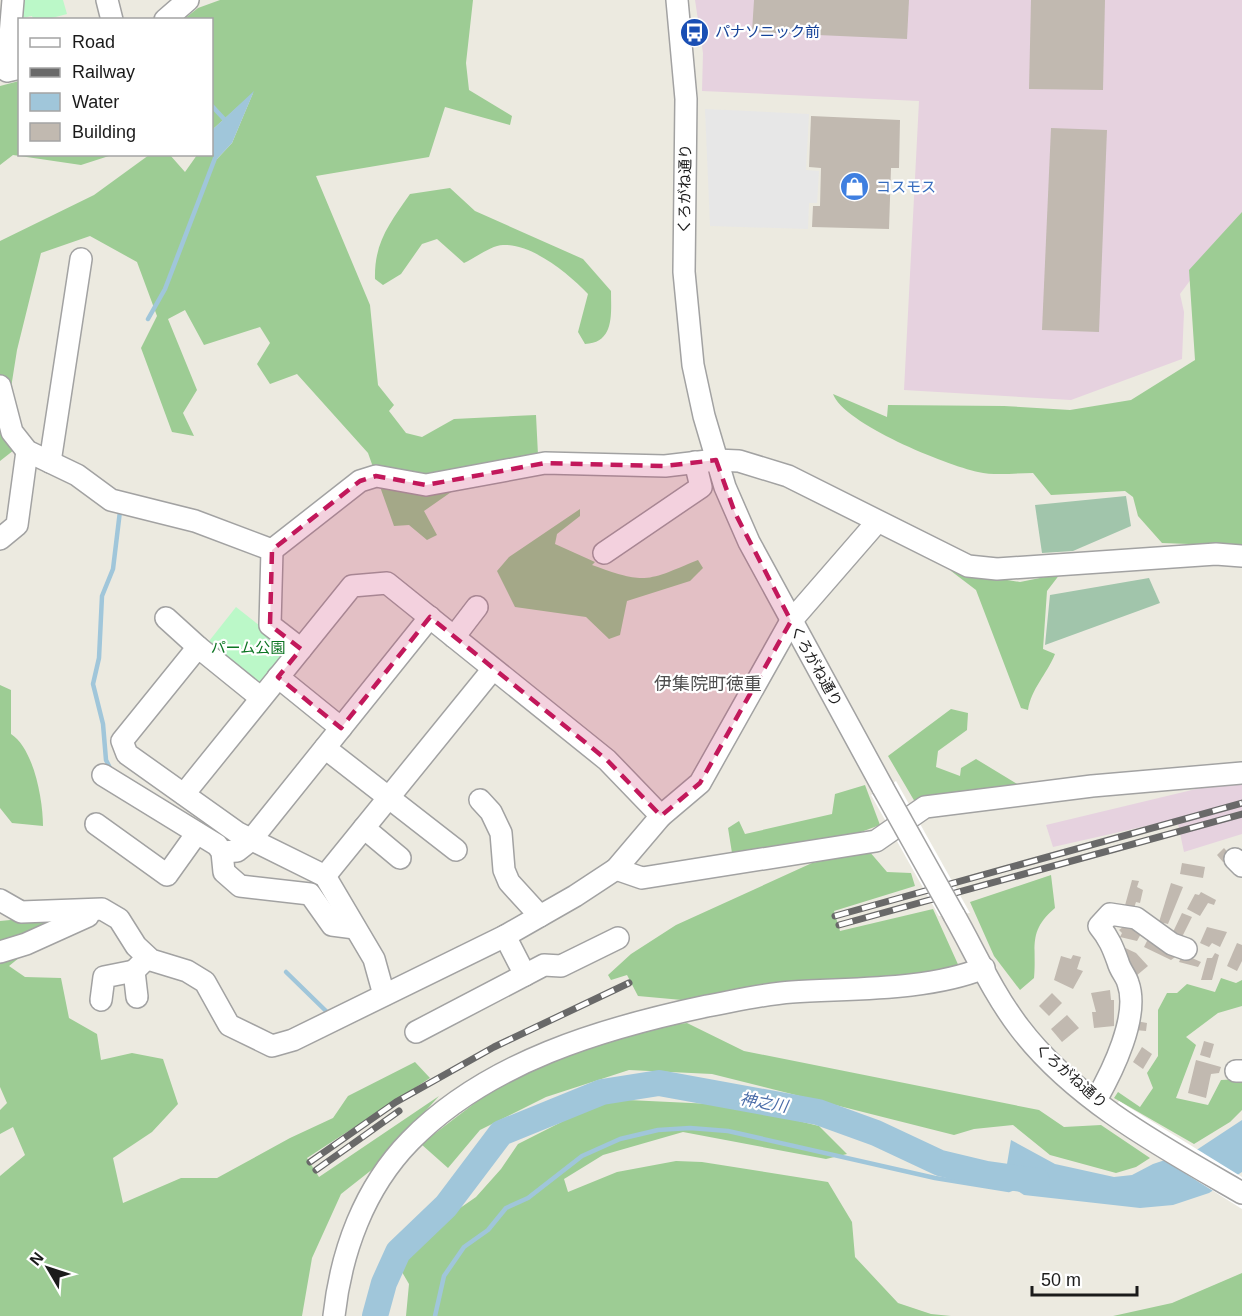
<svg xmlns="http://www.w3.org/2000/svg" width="1242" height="1316" viewBox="0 0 1242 1316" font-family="Helvetica,'Noto Sans JP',sans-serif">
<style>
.industrial{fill:#e6d2df}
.forest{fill:#9dcc94}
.cemetery{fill:#a1c5ab}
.park{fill:#bbf8c8}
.parking{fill:#e7e7e7}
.water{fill:#a0c6da}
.pier{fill:#fff}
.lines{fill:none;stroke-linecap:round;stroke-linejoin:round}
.stream{stroke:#a0c6da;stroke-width:4.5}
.river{stroke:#a0c6da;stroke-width:26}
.building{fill:#c1b9b0}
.minor-casing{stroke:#a2a2a2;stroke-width:24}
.minor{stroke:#fff;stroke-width:21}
.rail-casing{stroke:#696969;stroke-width:7}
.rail{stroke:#fff;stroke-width:4.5;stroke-dasharray:14;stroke-linecap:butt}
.minor-bridge-casing{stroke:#a2a2a2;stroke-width:24;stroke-linecap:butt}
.minor-bridge{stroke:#fff;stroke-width:21}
.marked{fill:#c2185b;fill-opacity:0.2;stroke:#c2185b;stroke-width:4.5;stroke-dasharray:12 8;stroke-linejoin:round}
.labels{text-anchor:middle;stroke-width:4.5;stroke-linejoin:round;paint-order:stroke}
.transit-label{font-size:15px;fill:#164399;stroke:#fff;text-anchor:start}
.shop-label{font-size:15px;fill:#366cbe;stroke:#fff;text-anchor:start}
.street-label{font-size:15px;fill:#1b1b1b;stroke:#fff}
.park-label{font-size:15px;fill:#0c7522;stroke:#fff}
.water-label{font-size:16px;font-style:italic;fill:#496ca8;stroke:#fff}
.quarter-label{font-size:18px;fill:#4e4e4e;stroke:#fff}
</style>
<rect width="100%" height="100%" fill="#eceae0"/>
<g class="industrial">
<polygon points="695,0 1242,0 1242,223 1212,251 1180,294 1184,312 1182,359 1071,400 904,390 919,101 702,91 703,53"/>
<polygon points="1242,778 1242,834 1184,852 1177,819 1053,847 1046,825"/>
</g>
<g class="forest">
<polygon points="220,0 473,0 466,63 469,90 512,116 510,125 445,107 429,157 316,176 370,305 378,385 394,405 389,411 406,433 422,437 454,419 536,415 538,455 487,467 424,511 437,535 427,540 409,525 394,526 368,453 297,374 270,384 257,364 270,343 260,327 204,345 185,310 168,319 197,390 183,413 194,436 172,432 141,348 157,316 137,262 90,236 41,253 17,350 4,432 14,450 0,461 0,241 94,195 149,155 170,155 185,172 197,155 212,154 212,151 217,159 232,143 253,93 212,130 212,20 184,19 198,8"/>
<polygon points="19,81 20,154 112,155 81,165 13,155 0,165 0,86"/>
<path d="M450 188 475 211 583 259 611 291C611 313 615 343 585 344L578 332 588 294C569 274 533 244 503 245 492 245 475 258 464 263L437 239 422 244 401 274 383 285 375 279C374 242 390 223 410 194Z"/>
<path d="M1242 212V546L1162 543 1138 516 1133 497 1125 491 1051 495 1033 473C1016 473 995 476 978 472 946 465 844 424 833 394L887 417 888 405 1004 406 1070 410 1131 400 1195 360 1189 270Z"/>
<path d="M580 509V516L557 534 555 544 595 562 592 565C646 585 647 581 698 560L703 568 690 581 627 601 620 635 609 639 586 617 515 607 497 571 509 557Z"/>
<path d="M951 571 1020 582 1060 574 1047 591 1043 649 1055 654C1047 674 1031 689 1028 710L1021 708 976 590Z"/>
<path d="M0 685 11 690V734C34 749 43 800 43 826L12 823 0 808Z"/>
<polygon points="951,709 968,713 967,730 938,751 936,767 960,776 961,768 976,759 1024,788 915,802 888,756"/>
<polygon points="865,785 880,825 850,836 732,853 728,828 739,821 745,834 832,814 835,794"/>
<polygon points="869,851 887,872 911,873 915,886 834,911 840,931 933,909 961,971 693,1001 638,996 627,975 611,980 608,975 631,954 676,925 812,863"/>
<path d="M1051 875 1055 908C1027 932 1037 946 1034 978L1020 990 994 956 970 902Z"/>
<polygon points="63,915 63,922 9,966 25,977 61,978 69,1018 97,1034 101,1060 132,1053 163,1059 178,1104 152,1132 113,1158 123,1203 181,1178 217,1178 290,1138 333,1118 348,1096 415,1062 430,1078 307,1158 319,1177 439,1096 374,1168 341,1194 312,1258 302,1316 0,1316 0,1176 25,1155 13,1127 0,1134 0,1110 7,1103 0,1087 0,921"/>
<polygon points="1221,978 1236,983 1242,980 1242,1006 1218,1013 1186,1037 1196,1045 1176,1098 1208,1105 1221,1080 1242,1079 1242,1110 1230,1122 1194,1144 1114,1098 1118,1092 1140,1107 1153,1088 1147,1073 1158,1056 1158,1010 1167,993 1177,993 1187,984 1215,992"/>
<polygon points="687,1023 744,1051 1039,1110 1064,1127 1101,1125 1150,1158 1136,1167 1116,1173 1050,1155 1013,1125 974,1129 954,1135 712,1074 629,1070 546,1097 480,1130 448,1168 421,1144 496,1087 577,1048 625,1030"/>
<polygon points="607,1099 733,1105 819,1126 847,1154 826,1159 683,1132 603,1155 564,1179 568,1192 617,1172 676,1161 702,1162 828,1182 852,1222 855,1257 898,1303 931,1314 951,1316 406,1316 409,1284 399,1267 450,1215 476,1197 501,1169 518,1144"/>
<polygon points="1242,1273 1242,1316 1113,1316 1172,1303"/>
</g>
<g class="cemetery">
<polygon points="1126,496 1131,526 1073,551 1042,553 1035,505"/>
<polygon points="1149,578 1160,603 1045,645 1050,595"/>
</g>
<g class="park">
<polygon points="20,0 63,0 67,14 48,19 33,19 32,16 22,18"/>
<polygon points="236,607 288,648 287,654 264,684 257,686 206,645"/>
</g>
<polygon class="parking" points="705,109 809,114 806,170 819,171 817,203 809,203 808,229 710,226"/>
<g class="water">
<polygon points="254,91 232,143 216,160 212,151 212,130"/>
<polygon points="1242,1120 1242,1172 1209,1193 1173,1205 1140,1208 1024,1195 1004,1182 1011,1140 1055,1164 1114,1177 1132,1175 1153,1164 1198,1149"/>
</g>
<g class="pier">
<polygon points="896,781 970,913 939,916 871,795"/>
<polygon points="1119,1101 1242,1177 1242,1209 1103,1122"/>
</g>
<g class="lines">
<g class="stream">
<polyline points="212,106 224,119"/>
<polyline points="148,319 165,289 217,153"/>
<polyline points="112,772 106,760 103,724 93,684 99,658 102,596 113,569 120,511"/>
<polyline points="286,972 327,1012 333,1012"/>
<polyline points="435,1316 444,1276 464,1247 488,1230 506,1208 528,1198 582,1156 620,1139 658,1130 690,1128 728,1131 935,1178 1009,1190 1019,1186"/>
</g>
<polyline class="river" points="375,1316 384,1283 398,1252 446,1206 501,1133 602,1092 659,1083 818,1112 876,1133 940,1163 986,1174 1037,1181"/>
</g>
<g class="building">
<polygon points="754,0 909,0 907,39 752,32"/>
<polygon points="1031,0 1105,0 1103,90 1029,89"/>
<polygon points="811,116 900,120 899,168 891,168 889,229 812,227 813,206 820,206 821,168 809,167"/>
<polygon points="1051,128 1107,130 1099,332 1042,330"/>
<polygon points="1224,848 1231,856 1223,862 1217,855"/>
<polygon points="1182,863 1205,867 1203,878 1180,874"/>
<polygon points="1132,880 1139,881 1137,887 1143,890 1140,903 1136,902 1133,911 1124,909"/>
<polygon points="1171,883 1183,887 1168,924 1159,922"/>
<polygon points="1201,892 1216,900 1214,905 1208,903 1200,916 1187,909 1195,894 1199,895"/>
<polygon points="1182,913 1192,917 1182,937 1173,932"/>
<polygon points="1127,924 1142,932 1137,941 1120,937 1122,933 1119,930"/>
<polygon points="1207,927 1227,932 1220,947 1212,943 1209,947 1200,943"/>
<polygon points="1149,937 1178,955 1171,960 1144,947"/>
<polygon points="1237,943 1242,945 1242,961 1237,971 1227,966"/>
<polygon points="1121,946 1136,953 1148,966 1136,976"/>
<polygon points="1215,953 1219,955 1212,980 1201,980 1207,958 1212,958"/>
<polygon points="1183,954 1201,962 1198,967 1179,962"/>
<polygon points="1073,955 1081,957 1077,969 1083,971 1073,989 1054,980 1061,956 1071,959"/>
<polygon points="1110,990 1111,1000 1114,1000 1114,1026 1094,1028 1092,1012 1096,1012 1091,993"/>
<polygon points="1052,993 1062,1003 1049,1016 1039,1006"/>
<polygon points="1067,1015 1079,1028 1062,1042 1051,1029"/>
<polygon points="1136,1021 1147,1023 1146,1031 1135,1030"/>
<polygon points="1204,1041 1214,1044 1210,1058 1200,1055"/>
<polygon points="1142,1047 1152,1054 1143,1069 1133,1062"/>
<polygon points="1196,1060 1221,1067 1219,1073 1211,1074 1206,1098 1188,1093"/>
</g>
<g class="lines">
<defs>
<g id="minor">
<polyline points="13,0 7,71 20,68"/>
<polyline points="107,0 112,20"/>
<polyline points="677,0 686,99 684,272 693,365 704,416 725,487 749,542 883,788"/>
<polyline points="165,20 188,0"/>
<polyline points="0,386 12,432 27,451 77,475 111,500 195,521 272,550 360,481 376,476 426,485 545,463 665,466 716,460 739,461 788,476 968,566 997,569 1216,554 1242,556"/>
<polyline points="50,462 81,259"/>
<polyline points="0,539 17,525 27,451"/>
<polyline points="272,550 270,625 301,649"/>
<polyline points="604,553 701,487 695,462"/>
<polyline points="166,618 198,647"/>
<polyline points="454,637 477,607"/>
<polyline points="278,677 341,728"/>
<polyline points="261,698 198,647 122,741 127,754 238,833 325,876 374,959 384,995"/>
<polyline points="325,748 456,850"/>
<polyline points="103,775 217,845 222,852 224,872 240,886 310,894 332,925 355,928"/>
<polyline points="184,794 352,586 387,583 607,760 661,816"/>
<polyline points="480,800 491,812 501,833 504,870 509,882 540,916"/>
<polyline points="96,824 167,875 197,833"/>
<polyline points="364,828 400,858"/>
<polyline points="222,852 237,851 251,840 430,617"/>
<polyline points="1235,859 1242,866"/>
<polyline points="616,869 642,878 876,841 925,807 1092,786 1242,773"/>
<polyline points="325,876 493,669"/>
<polyline points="0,900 21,912 102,909 119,919 136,946 151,960 187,971 205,982 229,1025 272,1046 293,1040 505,936 575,896 616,869 661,816 700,783 791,621 877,522"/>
<path d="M954 915C975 952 993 993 1019 1027 1074 1100 1164 1148 1242 1193"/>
<polyline points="505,936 525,975"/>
<polyline points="0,952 26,944 88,916"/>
<polyline points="137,997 134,971 143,962"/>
<polyline points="101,1000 104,977 134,971"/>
<polyline points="416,1032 544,965 561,966 618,938"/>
<polyline points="1236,1071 1242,1071"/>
<path d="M1096 1100C1112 1072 1140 1016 1128 983 1126 976 1120 970 1118 962 1113 948 1109 938 1099 926L1110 914 1136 918 1172 944 1186 949"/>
<path d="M334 1316C341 1252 364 1188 410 1141 487 1062 603 1028 707 1006 735 1001 763 994 792 992 853 988 926 991 984 968"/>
</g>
</defs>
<use href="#minor" class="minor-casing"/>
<use href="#minor" class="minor"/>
<defs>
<g id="rail">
<polyline points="835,916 1242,803"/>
<polyline points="839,925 1242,814"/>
<polyline points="310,1162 396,1102 494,1047 629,983"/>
<polyline points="316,1170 399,1111"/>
</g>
</defs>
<use href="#rail" class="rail-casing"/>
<use href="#rail" class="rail"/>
<defs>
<polyline id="minor-bridge" points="883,788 954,915"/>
</defs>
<use href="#minor-bridge" class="minor-bridge-casing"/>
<use href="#minor-bridge" class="minor-bridge"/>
</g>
<path class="marked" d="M716 460 735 513 791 621 700 783 661 816 607 760 430 617 341 728 278 677 301 649 270 625 272 550 360 481 376 476 426 485 545 463 665 466Z"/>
<defs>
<symbol id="bus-disc" viewBox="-11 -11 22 22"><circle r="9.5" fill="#1a4fb4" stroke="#fff"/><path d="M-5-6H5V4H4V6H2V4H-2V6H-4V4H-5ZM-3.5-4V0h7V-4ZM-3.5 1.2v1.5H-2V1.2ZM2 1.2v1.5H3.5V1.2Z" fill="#fff"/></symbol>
<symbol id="shop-disc" viewBox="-11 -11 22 22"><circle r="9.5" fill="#3f7fe0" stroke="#fff"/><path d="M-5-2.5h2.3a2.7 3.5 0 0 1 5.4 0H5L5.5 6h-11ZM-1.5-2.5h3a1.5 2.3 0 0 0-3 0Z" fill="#fff"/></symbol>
</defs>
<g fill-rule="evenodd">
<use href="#bus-disc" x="678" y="16" width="33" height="33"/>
<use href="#shop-disc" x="838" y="170" width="33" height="33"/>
</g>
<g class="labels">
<g class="transit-label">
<text x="715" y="37">パナソニック前</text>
</g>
<g class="shop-label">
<text x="876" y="192">コスモス</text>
</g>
<g class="street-label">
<text transform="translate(685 189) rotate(-89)" y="5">くろがね通り</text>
<text transform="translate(816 666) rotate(61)" y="5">くろがね通り</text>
<text transform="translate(1071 1076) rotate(41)" y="5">くろがね通り</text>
</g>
<g class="park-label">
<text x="248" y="653">パーム公園</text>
</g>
<g class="water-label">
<text transform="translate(764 1102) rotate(10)" y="6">神之川</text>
</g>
<g class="quarter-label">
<text x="708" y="690">伊集院町徳重</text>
</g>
</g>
<rect x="18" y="18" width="195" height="138" fill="#ffffff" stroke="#a4a4a4" stroke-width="1.5"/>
<rect x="30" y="38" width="30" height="9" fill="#ffffff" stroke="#a4a4a4" stroke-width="1.5"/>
<text x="72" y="48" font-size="18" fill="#1b1b1b">Road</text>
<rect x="30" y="68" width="30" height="9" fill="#696969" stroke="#a4a4a4" stroke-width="1.5"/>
<text x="72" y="78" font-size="18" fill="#1b1b1b">Railway</text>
<rect x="30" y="93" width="30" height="18" fill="#a0c6da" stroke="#a4a4a4" stroke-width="1.5"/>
<text x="72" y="108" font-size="18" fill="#1b1b1b">Water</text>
<rect x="30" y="123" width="30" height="18" fill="#c1b9b0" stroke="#a4a4a4" stroke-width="1.5"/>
<text x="72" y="138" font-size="18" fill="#1b1b1b">Building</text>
<g transform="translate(48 1268) rotate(309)" stroke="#ffffff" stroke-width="4.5" paint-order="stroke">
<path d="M0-4.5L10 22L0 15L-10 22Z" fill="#1b1b1b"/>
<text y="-9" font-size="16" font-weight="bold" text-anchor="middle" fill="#1b1b1b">N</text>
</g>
<path d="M1032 1286v9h105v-9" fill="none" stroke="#1b1b1b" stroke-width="3"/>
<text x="1041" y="1286" font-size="18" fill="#1b1b1b" stroke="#ffffff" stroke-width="4.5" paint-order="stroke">50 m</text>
</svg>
